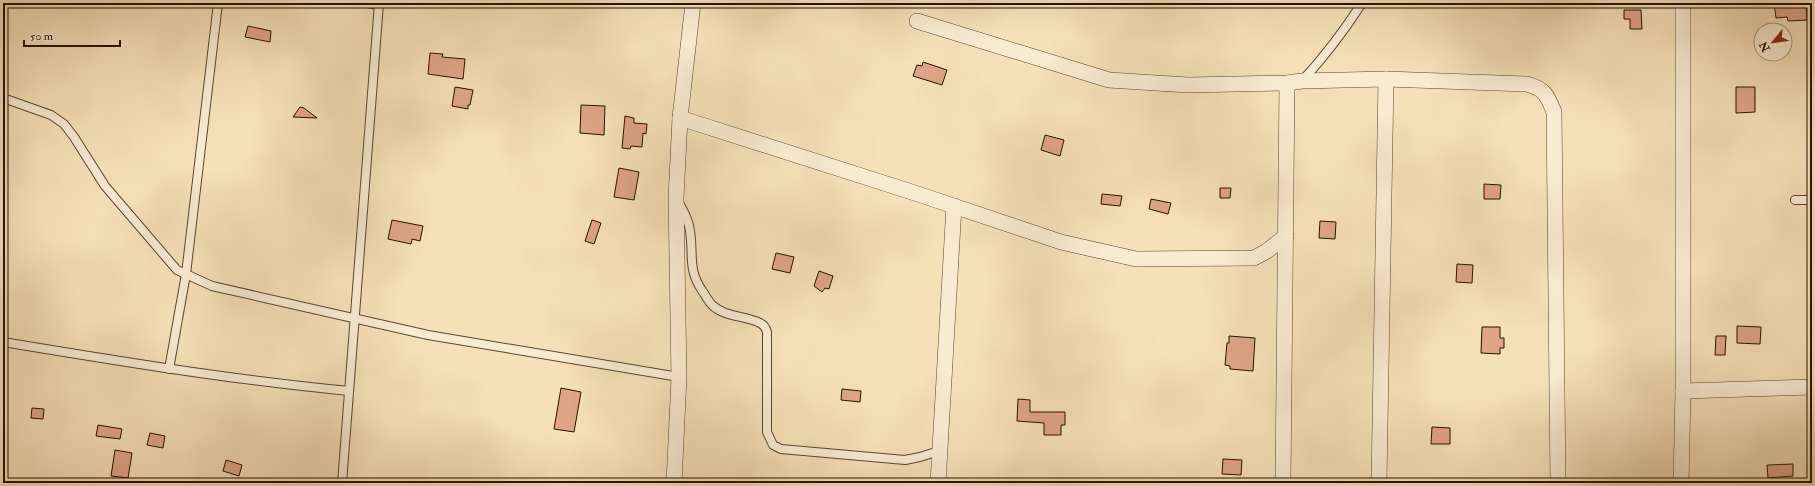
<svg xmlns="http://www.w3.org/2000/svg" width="1815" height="486" viewBox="0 0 1815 486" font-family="'IM FELL Double Pica',serif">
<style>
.building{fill:#dfa489;stroke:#231101}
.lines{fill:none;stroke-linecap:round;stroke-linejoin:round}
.lane-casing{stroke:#58452f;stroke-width:10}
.street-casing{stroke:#58452f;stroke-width:16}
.lane{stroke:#f9ebd2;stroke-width:8}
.street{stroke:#f9ebd2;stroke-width:15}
</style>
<rect width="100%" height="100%" fill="#f6e0ba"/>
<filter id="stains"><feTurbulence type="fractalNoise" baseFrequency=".005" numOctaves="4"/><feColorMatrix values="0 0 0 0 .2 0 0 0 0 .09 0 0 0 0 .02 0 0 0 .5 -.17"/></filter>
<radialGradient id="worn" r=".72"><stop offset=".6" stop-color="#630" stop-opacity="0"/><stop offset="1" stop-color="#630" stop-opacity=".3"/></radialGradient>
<g class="building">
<polygon points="1774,3 1806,3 1807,20 1788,21 1787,17 1776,18"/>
<polygon points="1624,10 1641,10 1642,29 1630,29 1630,19 1624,19"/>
<polygon points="248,26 271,31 270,42 245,37"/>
<polygon points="430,53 443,54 442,57 465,59 463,79 428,74"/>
<polygon points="923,62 947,70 942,85 913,76 917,65 922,66"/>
<polygon points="455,87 473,90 470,105 468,105 468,109 452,106"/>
<polygon points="1736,87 1755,87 1755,112 1736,113"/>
<polygon points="581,105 605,106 604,135 580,133"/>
<polygon points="300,107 304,108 317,118 293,117"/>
<polygon points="625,116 634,118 634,123 647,124 646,134 643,133 642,147 631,146 630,149 622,148"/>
<polygon points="1045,135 1064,140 1060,156 1041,150"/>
<polygon points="619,168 639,172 634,200 614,197"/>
<polygon points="1484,184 1501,185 1500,199 1484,199"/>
<polygon points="1220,188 1231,188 1230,198 1220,198"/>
<polygon points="1102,194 1122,196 1120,206 1101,204"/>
<polygon points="1151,199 1171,203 1168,214 1149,209"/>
<polygon points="392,220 423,226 420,241 412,239 411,244 388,239"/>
<polygon points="592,220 601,223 594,244 585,241"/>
<polygon points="1320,221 1336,222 1335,239 1319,238"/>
<polygon points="776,253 794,257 790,273 772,269"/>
<polygon points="1457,264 1473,265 1472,283 1456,282"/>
<polygon points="819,271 833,276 829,289 825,288 822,292 814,286"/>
<polygon points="1737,326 1761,327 1760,344 1737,343"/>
<polygon points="1482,327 1500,327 1500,338 1504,338 1504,348 1500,348 1500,354 1481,353"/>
<polygon points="1229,336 1255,338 1253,371 1230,369 1230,366 1225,365 1227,343 1229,343"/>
<polygon points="1716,336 1726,336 1725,355 1715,355"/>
<polygon points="561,388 581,392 574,432 554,429"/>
<polygon points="842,389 861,391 860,402 841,400"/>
<polygon points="1018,399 1030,400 1030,412 1065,412 1065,425 1061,425 1061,435 1044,435 1044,423 1017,421"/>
<polygon points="32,408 44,409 43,419 31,418"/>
<polygon points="98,425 122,429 120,439 96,436"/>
<polygon points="1432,427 1450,428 1450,444 1431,444"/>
<polygon points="150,433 165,436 163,448 147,445"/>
<polygon points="115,450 132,453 128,478 111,476"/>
<polygon points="1223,459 1242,460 1241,475 1222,474"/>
<polygon points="226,460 242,465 239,476 223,471"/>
<polygon points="1793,464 1793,476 1768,478 1767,465"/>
</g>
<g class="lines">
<defs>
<g id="lane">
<polyline points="367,3 379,5"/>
<path d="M1302 81C1325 56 1344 31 1362 3"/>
<polyline points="3,98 51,115 64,124 74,137 105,186 177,270 212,286 428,335 679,377"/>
<polyline points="1795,200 1812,200"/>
<path d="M679 203C684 212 689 221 690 231 694 256 687 269 703 292 706 296 708 301 712 305 726 318 745 315 760 323 764 325 766 328 767 332V432L773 445 781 449 905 460 920 457 939 451"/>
<path d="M3 342C118 361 233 380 349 391"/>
<polyline points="169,369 186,274 218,3"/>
<polyline points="342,483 379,3"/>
</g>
<g id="street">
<path d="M917 21 1109 80 1188 85 1287 83 1302 81 1386 79 1527 84C1545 89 1547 95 1554 112L1558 483"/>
<polyline points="680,118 918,194 1061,242 1136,259 1254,258 1267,251 1286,236"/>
<polyline points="1683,391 1812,387"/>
<polyline points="674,483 679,377 676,198 680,118 693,3"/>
<polyline points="938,483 954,206"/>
<polyline points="1283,483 1287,83"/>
<polyline points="1379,483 1386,79"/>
<polyline points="1681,483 1683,391 1683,3"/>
</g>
</defs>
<use href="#lane" class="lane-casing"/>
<use href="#street" class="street-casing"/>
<use href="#lane" class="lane"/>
<use href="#street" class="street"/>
</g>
<rect width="1815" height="486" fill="none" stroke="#f6e0ba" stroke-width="16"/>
<rect x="4" y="4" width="1807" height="478" fill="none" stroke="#231101" stroke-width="2"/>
<rect x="8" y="8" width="1799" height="470" fill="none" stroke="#231101"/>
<g transform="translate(1773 42) rotate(241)"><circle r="19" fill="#f9ebd2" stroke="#a3947e"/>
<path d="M0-3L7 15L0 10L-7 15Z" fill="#8f2418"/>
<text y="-6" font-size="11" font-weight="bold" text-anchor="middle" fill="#231101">N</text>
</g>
<path d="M24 40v6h96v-6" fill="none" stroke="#231101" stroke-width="2"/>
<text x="30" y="40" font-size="12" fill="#231101" stroke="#f9ebd2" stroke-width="3" paint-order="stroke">50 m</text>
<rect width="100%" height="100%" filter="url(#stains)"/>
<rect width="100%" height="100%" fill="url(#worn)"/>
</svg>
